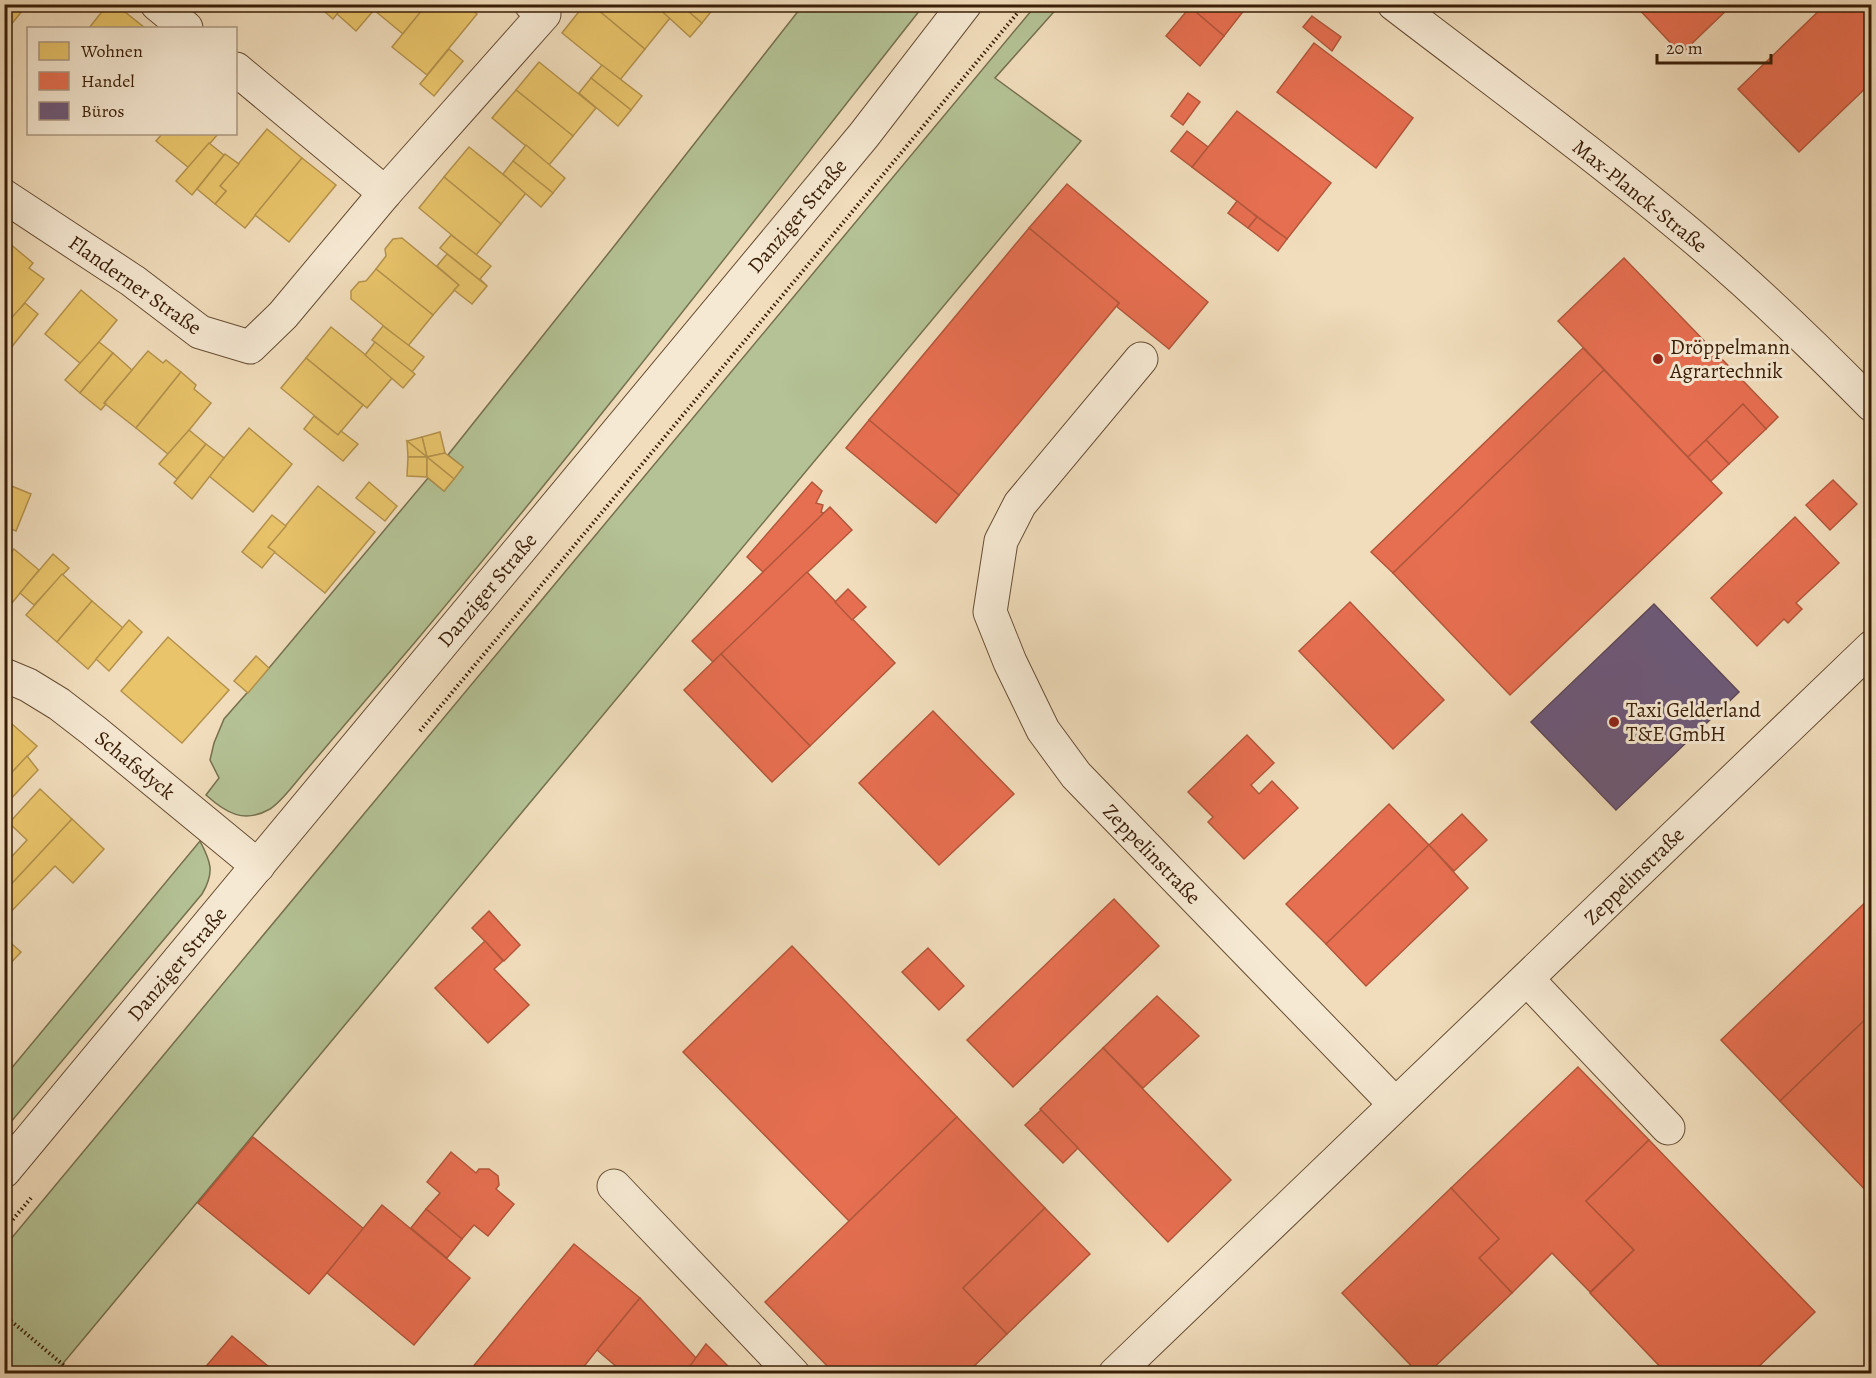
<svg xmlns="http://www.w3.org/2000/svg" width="1876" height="1378" viewBox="0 0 1876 1378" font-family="Alegreya,serif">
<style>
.green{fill:#b4c295;stroke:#76704e;stroke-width:1.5}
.homes{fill:#e9c46a;stroke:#b4924c;stroke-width:1.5}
.shops{fill:#e76f51;stroke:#b3573b;stroke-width:1.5}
.offices{fill:#6d597a;stroke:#5d4758;stroke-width:1.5}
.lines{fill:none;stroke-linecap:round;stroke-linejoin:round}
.minor-casing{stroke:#674e34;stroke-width:35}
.path{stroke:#391e07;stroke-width:4;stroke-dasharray:1.5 3;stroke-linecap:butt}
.minor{stroke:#f6e9d3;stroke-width:33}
.poi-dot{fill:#8f2418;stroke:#f6e9d3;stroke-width:2}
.labels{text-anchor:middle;stroke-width:6;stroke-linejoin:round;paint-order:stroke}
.street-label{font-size:21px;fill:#391e07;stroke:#f6e9d3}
.poi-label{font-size:21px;fill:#391e07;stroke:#f6e9d3;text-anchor:start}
</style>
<rect width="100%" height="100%" fill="#f1ddbc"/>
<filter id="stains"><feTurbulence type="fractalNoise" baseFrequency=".00333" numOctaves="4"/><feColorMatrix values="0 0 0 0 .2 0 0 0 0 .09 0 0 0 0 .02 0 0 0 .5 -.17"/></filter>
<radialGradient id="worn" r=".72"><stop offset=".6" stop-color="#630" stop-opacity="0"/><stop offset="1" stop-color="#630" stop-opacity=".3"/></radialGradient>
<g class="green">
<path d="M803 5H924C756 218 590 433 416 641 380 683 344 726 308 768 297 780 283 801 270 809 244 824 226 813 206 795L219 778 210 760 214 743 224 719 269 668 428 478 444 491 463 467 448 455 615 245Z"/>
<polygon points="1036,5 1060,5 995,78 1081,141 55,1373 5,1374 5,1246"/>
<path d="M200 841C211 862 215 872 202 894L5 1129V1076Z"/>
</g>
<g class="homes">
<polygon points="4,4 28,4 9,27 4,24"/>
<polygon points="108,4 115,4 145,28 89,28"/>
<polygon points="316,4 345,4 333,19"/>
<polygon points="345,4 375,4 372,8 374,10 356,31 337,14"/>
<polygon points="375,4 427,4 403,34 374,10 372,8"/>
<polygon points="427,4 465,4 477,14 427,75 392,47"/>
<polygon points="585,4 591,4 645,49 620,80 562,33"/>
<polygon points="591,4 654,4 670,18 645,49"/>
<polygon points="654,4 680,4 702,23 690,37"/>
<polygon points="680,4 710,4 714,8 702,23"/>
<polygon points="449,49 463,61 434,96 420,84"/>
<polygon points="539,62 596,108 573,136 516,90"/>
<polygon points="602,65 642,96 631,110 591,78"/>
<polygon points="591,78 631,110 618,126 579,93"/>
<polygon points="516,90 573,136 549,165 492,118"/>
<polygon points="267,129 302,158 245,228 215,204 226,191 220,186"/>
<polygon points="162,134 218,134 189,168 156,141"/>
<polygon points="209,143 224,155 192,195 176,181"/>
<polygon points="526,145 565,178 553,193 513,161"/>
<polygon points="469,147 526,193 501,224 444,177"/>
<polygon points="225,154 239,164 220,186 226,191 215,204 197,189"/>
<polygon points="302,158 336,185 289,242 255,215"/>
<polygon points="513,161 553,193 541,207 503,174"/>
<polygon points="444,177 501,224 476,255 419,208"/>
<polygon points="451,235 491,266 480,279 487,286 440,248"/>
<polygon points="402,238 459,285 433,315 376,269 386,256 385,249 393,239"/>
<polygon points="9,243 33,263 29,268 44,279 10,321 4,317 4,247"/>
<polygon points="447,254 487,286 472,304 454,290 459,285 437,266"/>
<polygon points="376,269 433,315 408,346 351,299 351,291 359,282 366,281"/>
<polygon points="81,290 117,320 81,364 45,334"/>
<polygon points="25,303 38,314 6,354 4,326"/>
<polygon points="383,326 424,357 412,372 372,340"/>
<polygon points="331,327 393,377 367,408 306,358"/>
<polygon points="99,342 113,353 80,393 65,380"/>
<polygon points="375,342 415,374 403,388 365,355"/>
<polygon points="148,351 163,363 166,360 181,372 136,428 104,403"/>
<polygon points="113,353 132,370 104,403 106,404 101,410 80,393"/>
<polygon points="306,358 363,405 338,435 281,388"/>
<polygon points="181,372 196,385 194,389 211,403 169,455 136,428"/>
<polygon points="314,416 338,435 341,431 358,444 343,461 304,429"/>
<polygon points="249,428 292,464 253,512 209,476"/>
<polygon points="189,430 206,444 177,479 159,464"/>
<polygon points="440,432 445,453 427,457 422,437"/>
<polygon points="422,437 427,457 407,441"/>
<polygon points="407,441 427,457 408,457"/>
<polygon points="206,444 224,458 192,499 174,483"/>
<polygon points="445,453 463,467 454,479 427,457"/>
<polygon points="408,457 427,457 427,477 407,476"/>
<polygon points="427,457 454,479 444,491 427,477"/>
<polygon points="369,482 397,506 385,521 356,498"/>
<polygon points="9,485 31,494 16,531 4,526 4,488 8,489"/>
<polygon points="318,486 375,532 325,593 268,547"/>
<polygon points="272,515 286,526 268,547 275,552 262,568 242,552"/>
<polygon points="14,549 39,570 7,609 4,607 4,561"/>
<polygon points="53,554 69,568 34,605 20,593"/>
<polygon points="62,574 92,601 57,642 26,615"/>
<polygon points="92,601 123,628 88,669 57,642"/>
<polygon points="129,620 142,632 109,671 96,659"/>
<polygon points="168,637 229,690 182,743 121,691"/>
<polygon points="256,656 269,668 248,693 234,681"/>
<polygon points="12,724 37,746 4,781 4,731"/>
<polygon points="27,756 38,770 4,806 4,781"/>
<polygon points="40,789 72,819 4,892 4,865 27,840 9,823"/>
<polygon points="72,819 104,849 73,883 55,866 4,919 4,892"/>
<polygon points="4,937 21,952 4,970"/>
</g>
<g class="shops">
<polygon points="1192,4 1240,4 1245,9 1224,36 1190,7"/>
<polygon points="1634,4 1733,4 1681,54"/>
<polygon points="1826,4 1872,4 1872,82 1799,152 1738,89"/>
<polygon points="1190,7 1224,36 1200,66 1166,36"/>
<polygon points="1312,16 1341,37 1332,51 1303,27"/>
<polygon points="1314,43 1413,118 1376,168 1277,92"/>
<polygon points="1188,93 1200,102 1183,125 1171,116"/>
<polygon points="1237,111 1331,183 1287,239 1192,167"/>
<polygon points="1187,131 1208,147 1192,167 1171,151"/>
<polygon points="1067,184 1208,302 1169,349 1116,306 1119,303 1029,228"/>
<polygon points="1237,201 1257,217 1248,228 1228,213"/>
<polygon points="1257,217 1287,239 1278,251 1248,228"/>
<polygon points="1029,228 1119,303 959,495 869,420"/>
<polygon points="1624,258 1778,417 1766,429 1743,404 1688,457 1558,321"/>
<polygon points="1583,348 1604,370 1393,573 1371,552"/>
<polygon points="1604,370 1722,493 1510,695 1393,573"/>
<polygon points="1743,404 1766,429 1729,464 1706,440"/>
<polygon points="869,420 959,495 936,523 846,448"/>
<polygon points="1706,440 1729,464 1711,481 1688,457"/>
<polygon points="1833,480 1857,504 1830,530 1806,505"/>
<polygon points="812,482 822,491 816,503 823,505 821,512 824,513 763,572 747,557"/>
<polygon points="830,507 852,530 713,662 692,641"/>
<polygon points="1795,517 1839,563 1796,603 1802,609 1788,623 1784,619 1757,646 1711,598"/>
<polygon points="807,572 895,663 810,746 721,654"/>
<polygon points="848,589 866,607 852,620 835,602"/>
<polygon points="1350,602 1444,700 1393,749 1299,651"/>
<polygon points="721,654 810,746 772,782 684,690"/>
<polygon points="933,711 1014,794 939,865 859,783"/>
<polygon points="1247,735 1274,763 1251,785 1259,794 1272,781 1298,808 1244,859 1208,822 1213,817 1188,792"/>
<polygon points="1389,804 1429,845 1326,944 1286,904"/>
<polygon points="1462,814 1487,840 1454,871 1429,845"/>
<polygon points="1429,845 1468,888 1366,986 1326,944"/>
<polygon points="1872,896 1872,1013 1780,1101 1721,1040"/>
<polygon points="1114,899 1159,946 1013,1087 967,1040"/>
<polygon points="489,911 520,945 504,961 472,928"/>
<polygon points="485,941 503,961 494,969 529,1005 488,1043 435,988"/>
<polygon points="792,946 957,1117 849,1221 683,1052"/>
<polygon points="928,948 964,986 939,1010 902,972"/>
<polygon points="1157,996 1199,1036 1143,1088 1103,1048"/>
<polygon points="1872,1013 1872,1197 1780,1101"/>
<polygon points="1103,1048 1231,1180 1168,1242 1040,1109"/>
<polygon points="1578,1067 1649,1140 1586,1201 1634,1250 1590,1292 1552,1253 1512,1293 1479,1258 1499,1239 1451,1188"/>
<polygon points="1041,1110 1078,1148 1063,1163 1025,1125"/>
<polygon points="957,1117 1045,1208 963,1288 1007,1334 966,1374 835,1374 765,1302"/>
<polygon points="253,1137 364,1229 309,1294 198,1203"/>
<polygon points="1649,1140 1815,1312 1751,1374 1667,1374 1590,1293 1634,1250 1586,1201"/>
<polygon points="451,1152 476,1173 479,1169 489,1169 498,1176 499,1185 496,1189 514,1204 488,1236 474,1225 462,1239 426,1209 440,1193 427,1182"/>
<polygon points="1451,1188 1499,1239 1479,1258 1512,1293 1427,1374 1419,1374 1342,1293"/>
<polygon points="382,1205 470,1278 414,1345 327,1273"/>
<polygon points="1045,1208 1090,1254 1007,1334 963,1288"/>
<polygon points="426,1209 462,1239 447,1258 411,1228"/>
<polygon points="574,1244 640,1298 597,1350 578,1374 467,1374"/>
<polygon points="640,1298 697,1359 684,1374 625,1374 597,1350"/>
<polygon points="232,1336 275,1372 274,1374 205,1374 202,1371"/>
<polygon points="706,1344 732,1370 729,1374 684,1374"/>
</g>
<polygon class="offices" points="1654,604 1739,692 1616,810 1531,722"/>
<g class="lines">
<defs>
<g id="minor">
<polyline points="157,4 186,28"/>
<path d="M1394 4C1497 83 1601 159 1699 242 1759 293 1817 349 1872 405"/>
<polyline points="236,69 385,193"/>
<polyline points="4,196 133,281 200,332 250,347 283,315 385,193 544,14 531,4"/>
<polyline points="1141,359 1020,504 1001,541 990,612 1010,662 1043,730 1076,775 1395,1104"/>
<polyline points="4,675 28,685 59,704 94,731 258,866"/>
<polyline points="1527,979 1668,1128"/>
<polyline points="4,1171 864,135 965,4"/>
<polyline points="614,1186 793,1374"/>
<polyline points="1115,1374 1872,647"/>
</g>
</defs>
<use href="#minor" class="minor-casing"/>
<g class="path">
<polyline points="420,731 1025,4"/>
<polyline points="4,1230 31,1198"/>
<polyline points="4,1315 74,1374"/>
</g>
<use href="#minor" class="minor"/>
</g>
<g class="poi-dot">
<circle cx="1658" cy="359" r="6"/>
<circle cx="1614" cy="722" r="6"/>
</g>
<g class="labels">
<g class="street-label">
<text transform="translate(1640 196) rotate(39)" y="7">Max-Planck-Straße</text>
<text transform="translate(797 216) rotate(-50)" y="7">Danziger Straße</text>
<text transform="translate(135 285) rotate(35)" y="7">Flanderner Straße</text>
<text transform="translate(487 590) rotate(-50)" y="7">Danziger Straße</text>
<text transform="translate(135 765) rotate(39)" y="7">Schafsdyck</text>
<text transform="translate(1152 854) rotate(46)" y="7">Zeppelinstraße</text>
<text transform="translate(1634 876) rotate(-44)" y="7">Zeppelinstraße</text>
<text transform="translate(177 964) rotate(-50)" y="7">Danziger Straße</text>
</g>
<g class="poi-label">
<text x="1670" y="354">Dröppelmann<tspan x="1670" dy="24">Agrartechnik</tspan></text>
<text x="1626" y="717">Taxi Gelderland<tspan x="1626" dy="24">T&amp;E GmbH</tspan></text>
</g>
</g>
<rect width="1876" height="1378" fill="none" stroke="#f1ddbc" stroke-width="24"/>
<rect x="6" y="6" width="1864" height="1366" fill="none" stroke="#391e07" stroke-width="3"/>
<rect x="12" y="12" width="1852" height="1354" fill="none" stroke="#391e07" stroke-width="1.5"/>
<rect x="27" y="27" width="210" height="108" fill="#f6e9d3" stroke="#aa9881" stroke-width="1.5"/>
<rect x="39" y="42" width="30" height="18" fill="#e9c46a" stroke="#aa9881" stroke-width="1.5"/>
<text x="81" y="57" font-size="18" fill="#391e07">Wohnen</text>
<rect x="39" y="72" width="30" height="18" fill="#e76f51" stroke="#aa9881" stroke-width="1.5"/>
<text x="81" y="87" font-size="18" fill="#391e07">Handel</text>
<rect x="39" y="102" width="30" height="18" fill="#6d597a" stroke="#aa9881" stroke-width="1.5"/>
<text x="81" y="117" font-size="18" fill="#391e07">Büros</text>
<path d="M1657 54v9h114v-9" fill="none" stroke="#391e07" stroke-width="3"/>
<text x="1666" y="54" font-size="18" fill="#391e07" stroke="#f6e9d3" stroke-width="4.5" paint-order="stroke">20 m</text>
<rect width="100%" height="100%" filter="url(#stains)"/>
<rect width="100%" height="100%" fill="url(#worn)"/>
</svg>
